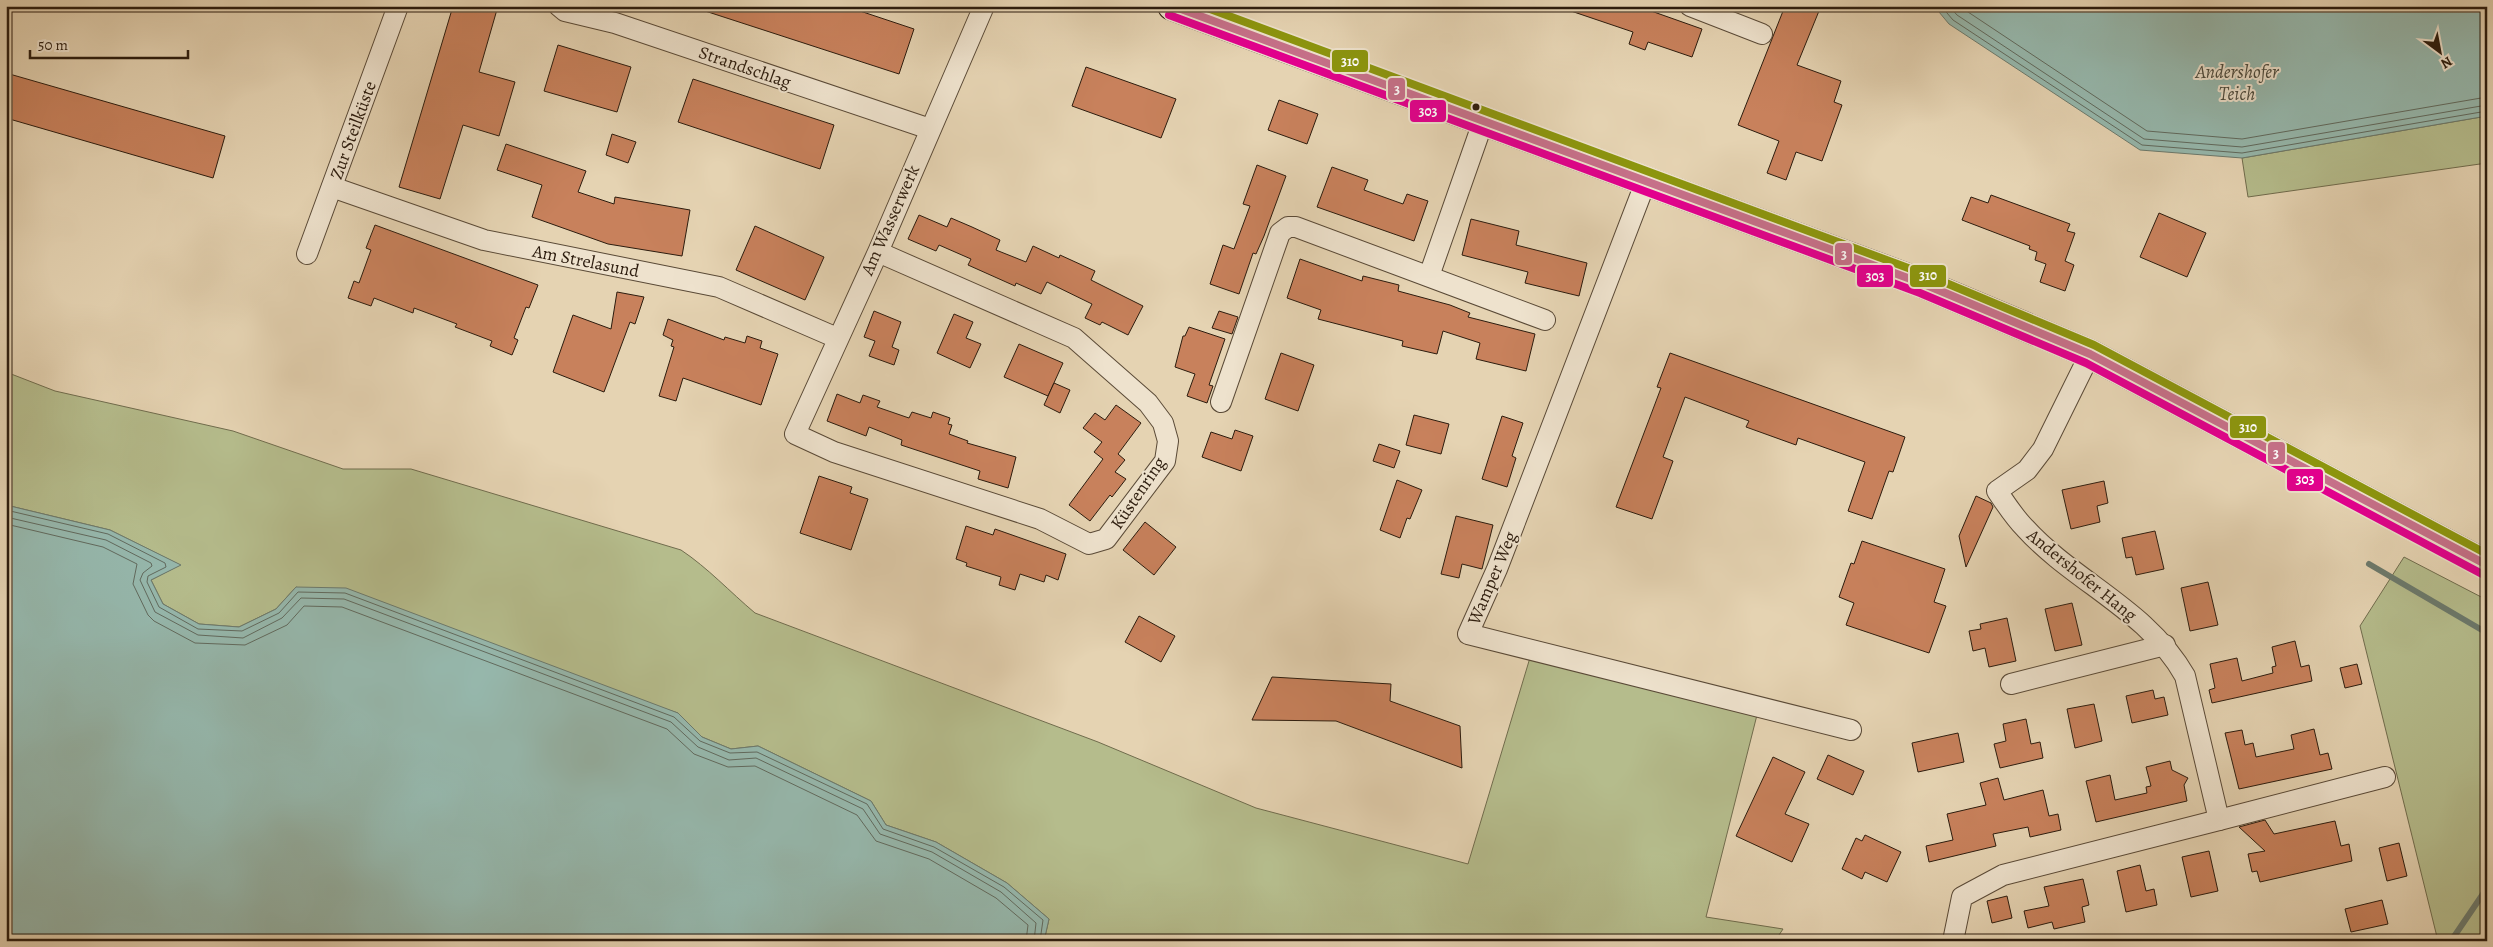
<svg xmlns="http://www.w3.org/2000/svg" width="2493" height="947" viewBox="0 0 2493 947" font-family="Alegreya,serif">
<style>
.green{fill:#b5bc8c;stroke:#706c4d}
.water{fill:#96b8ad;stroke:#6c7a6d}
.lines{fill:none;stroke-linecap:round;stroke-linejoin:round}
.shore{stroke:#616a5e;stroke-width:1}
.stream{stroke:#6c7a6d;stroke-width:6}
.building{fill:#c8815c;stroke:#2c1c0e}
.minor-casing{stroke:#5a4a37;stroke-width:22}
.secondary-casing{stroke:#2c1c0e;stroke-width:30}
.minor{stroke:#eee2cd;stroke-width:20}
.secondary{stroke:#eee2cd;stroke-width:28}
.bus-1-casing{stroke:#eee2cd;stroke-width:11}
.bus-2-casing{stroke:#eee2cd;stroke-width:11}
.bus-3-casing{stroke:#eee2cd;stroke-width:11}
.bus-1{stroke:#c67089;stroke-width:8}
.bus-2{stroke:#e2008d;stroke-width:8}
.bus-3{stroke:#8c950e;stroke-width:8}
.bus-dot{fill:#2c1c0e;stroke:#eee2cd;stroke-width:2}
.labels{text-anchor:middle;stroke-width:4;stroke-linejoin:round;paint-order:stroke}
.street-label{font-size:18px;fill:#2c1c0e;stroke:#eee2cd}
.water-label{font-size:19px;font-style:italic;fill:#4c4b3e;stroke:#eee2cd}
.line-badge{stroke:#eee2cd;stroke-width:2}
.badge-label{font-size:14px;text-anchor:middle;font-weight:bold;fill:#fff}
</style>
<rect width="100%" height="100%" fill="#e5d3b2"/>
<filter id="stains"><feTurbulence type="fractalNoise" baseFrequency=".004" numOctaves="4"/><feColorMatrix values="0 0 0 0 .2 0 0 0 0 .09 0 0 0 0 .02 0 0 0 .5 -.17"/></filter>
<radialGradient id="worn" r=".72"><stop offset=".6" stop-color="#630" stop-opacity="0"/><stop offset="1" stop-color="#630" stop-opacity=".3"/></radialGradient>
<g class="green">
<polygon points="2487,116 2487,163 2248,197 2242,158"/>
<path d="M6 372 55 391 233 431 343 469H411L681 550C708 568 730 592 755 613L1098 742 1256 808 1468 864 1532 651 1759 707 1706 917 1783 929 1775 941H1044L1049 919 1007 883 936 842 886 825 871 801 758 746 731 749 702 737 678 713 296 587 276 609 239 627 199 624 163 604 151 580 180 565 110 530 6 505Z"/>
<polygon points="2404,557 2487,600 2487,941 2438,941 2360,626"/>
</g>
<g class="water">
<polygon points="1934,6 2487,6 2487,116 2242,158 2140,150 1949,24"/>
<polygon points="6,505 110,530 181,565 151,580 163,604 199,624 239,627 276,609 296,587 346,588 678,713 702,737 731,749 758,746 871,801 886,825 936,842 1007,883 1049,919 1044,941 6,941"/>
</g>
<g class="lines">
<g class="shore">
<polyline points="1941,6 1953,20 2142,145 2242,153 2487,111"/>
<polyline points="1949,6 1957,15 2144,139 2242,147 2487,105"/>
<polyline points="1959,6 2147,131 2242,139 2487,97"/>
<polyline points="6,510 108,534 165,563 166,567 148,576 147,582 159,607 198,629 242,631 279,613 298,592 345,593 674,717 700,741 730,753 757,752 867,804 883,829 934,847 1004,887 1043,920 1040,941"/>
<polyline points="6,517 106,540 151,563 152,566 143,573 140,580 155,612 198,635 243,638 282,618 301,598 344,599 671,722 698,747 729,760 756,758 863,809 880,834 932,852 1001,892 1036,923 1034,941"/>
<polyline points="6,524 103,547 137,564 133,584 148,615 154,621 195,643 245,645 287,625 304,606 342,607 667,729 694,754 728,767 755,766 857,815 876,841 929,859 996,898 1028,925 1026,941"/>
</g>
<g class="stream">
<polyline points="2369,564 2487,633"/>
<polyline points="2451,941 2487,888"/>
</g>
</g>
<g class="building">
<polygon points="453,6 498,6 479,72 515,82 499,136 463,125 440,199 399,187"/>
<polygon points="703,6 845,6 914,29 899,74 702,10"/>
<polygon points="1566,6 1637,6 1702,29 1692,57 1648,42 1645,50 1629,44 1633,32 1565,9"/>
<polygon points="1785,6 1821,6 1797,65 1841,81 1834,102 1842,105 1822,161 1796,152 1786,180 1767,173 1779,141 1738,125"/>
<polygon points="558,45 631,67 617,112 544,91"/>
<polygon points="1086,67 1176,99 1161,138 1072,106"/>
<polygon points="6,73 225,136 213,178 6,118"/>
<polygon points="693,79 834,125 820,169 678,122"/>
<polygon points="1279,100 1318,114 1307,144 1268,130"/>
<polygon points="612,134 636,142 628,163 606,155"/>
<polygon points="506,144 586,171 578,192 614,204 615,197 690,210 682,256 608,244 532,217 542,185 497,170"/>
<polygon points="1257,165 1286,176 1264,236 1256,254 1253,253 1239,294 1210,284 1223,245 1234,249 1250,206 1243,204"/>
<polygon points="1332,167 1368,180 1364,190 1403,204 1407,194 1428,201 1414,241 1317,207"/>
<polygon points="1991,195 2070,224 2067,231 2075,233 2065,261 2074,265 2065,291 2040,282 2046,264 2035,260 2037,252 2029,249 2030,246 1962,220 1971,197 1988,203"/>
<polygon points="2159,213 2206,233 2187,277 2140,257"/>
<polygon points="919,215 947,227 951,218 972,227 1000,240 996,250 1026,262 1033,246 1059,258 1060,255 1095,271 1091,280 1143,306 1128,335 1102,322 1100,325 1085,318 1092,304 1047,282 1041,294 1016,283 1015,286 968,265 971,259 939,245 936,251 908,239"/>
<polygon points="1471,219 1519,231 1516,245 1587,263 1579,296 1525,283 1528,272 1462,255"/>
<polygon points="375,225 538,285 529,308 526,307 514,338 518,340 512,355 490,346 492,341 455,327 457,324 414,308 413,313 374,298 371,306 348,298 354,281 359,283 371,250 366,248"/>
<polygon points="755,226 824,257 805,300 736,270"/>
<polygon points="1300,259 1362,281 1363,276 1399,285 1398,291 1450,305 1470,313 1468,317 1535,334 1526,371 1476,359 1480,343 1443,331 1437,354 1402,346 1403,341 1318,319 1321,310 1287,298"/>
<polygon points="617,292 644,297 635,324 630,322 604,392 553,372 573,315 611,329"/>
<polygon points="874,311 901,322 892,347 899,350 894,365 869,356 875,341 864,337"/>
<polygon points="1219,311 1238,317 1232,334 1212,328"/>
<polygon points="954,314 973,322 966,338 981,344 970,368 937,353"/>
<polygon points="668,319 724,340 725,337 745,343 747,336 762,341 760,348 778,354 761,405 683,378 676,401 659,396 674,347 671,346 673,340 663,335"/>
<polygon points="1189,327 1225,339 1209,385 1213,386 1207,403 1187,396 1195,374 1175,367 1183,336 1185,336"/>
<polygon points="1019,344 1063,363 1048,396 1004,377"/>
<polygon points="1281,353 1314,365 1298,411 1265,399"/>
<polygon points="1670,353 1905,437 1893,472 1889,471 1872,519 1848,511 1865,462 1798,438 1796,445 1746,427 1749,421 1685,397 1663,457 1673,461 1652,519 1616,507 1661,388 1657,387"/>
<polygon points="1054,383 1070,390 1060,413 1044,405"/>
<polygon points="837,394 860,403 863,395 880,401 877,407 909,418 912,412 931,418 933,412 950,418 948,424 952,425 949,434 968,441 967,443 1016,457 1008,488 978,479 980,471 901,445 902,440 869,427 866,436 827,421"/>
<polygon points="1116,405 1141,423 1118,454 1125,460 1115,472 1126,479 1112,497 1110,495 1090,521 1069,505 1103,459 1094,452 1102,442 1083,428 1095,413 1105,420"/>
<polygon points="1414,415 1449,424 1441,454 1406,445"/>
<polygon points="1502,416 1523,423 1512,456 1516,458 1507,487 1482,479"/>
<polygon points="1235,430 1253,436 1241,471 1202,457 1211,432 1232,439"/>
<polygon points="1379,444 1400,451 1394,468 1373,461"/>
<polygon points="819,476 852,487 850,493 868,499 851,550 800,533"/>
<polygon points="1397,480 1422,490 1410,519 1407,518 1400,538 1380,530"/>
<polygon points="2104,481 2108,503 2097,506 2100,522 2071,529 2062,490"/>
<polygon points="1976,496 1991,503 1993,507 1966,567 1959,536"/>
<polygon points="1456,516 1493,525 1482,569 1462,564 1459,578 1441,574"/>
<polygon points="1145,522 1176,547 1154,575 1123,550"/>
<polygon points="966,526 993,535 995,529 1066,554 1058,580 1046,575 1044,582 1020,574 1015,590 999,585 1001,577 966,566 967,563 956,559"/>
<polygon points="2155,531 2164,569 2136,575 2132,557 2126,558 2122,538"/>
<polygon points="1862,541 1945,569 1934,602 1946,606 1929,653 1846,625 1854,603 1839,597 1851,563 1854,564"/>
<polygon points="2208,582 2218,625 2190,631 2181,588"/>
<polygon points="2072,603 2082,645 2055,651 2045,609"/>
<polygon points="1139,616 1175,636 1161,662 1125,642"/>
<polygon points="2007,618 2016,661 1989,667 1985,648 1973,651 1969,631 1981,629 1980,624"/>
<polygon points="2295,641 2301,667 2309,665 2312,681 2212,703 2209,690 2215,688 2210,664 2237,658 2242,681 2273,673 2272,667 2276,666 2272,647"/>
<polygon points="2357,664 2362,684 2345,688 2340,668"/>
<polygon points="1272,677 1391,684 1390,701 1460,726 1462,768 1336,721 1252,720"/>
<polygon points="2153,690 2155,699 2164,697 2168,715 2132,723 2126,696"/>
<polygon points="2094,704 2102,741 2075,748 2067,709"/>
<polygon points="2026,719 2031,744 2040,742 2043,758 2000,768 1994,744 2006,741 2003,724"/>
<polygon points="2314,729 2320,755 2328,753 2332,769 2239,789 2225,733 2242,730 2245,745 2253,743 2256,757 2294,749 2291,735"/>
<polygon points="1958,733 1964,762 1918,772 1912,743"/>
<polygon points="1828,755 1864,771 1853,795 1817,779"/>
<polygon points="1773,757 1805,772 1785,814 1809,824 1792,862 1736,836"/>
<polygon points="2170,761 2172,770 2188,778 2184,785 2187,801 2096,822 2086,781 2110,775 2115,800 2147,793 2146,787 2151,786 2146,767"/>
<polygon points="1998,778 2004,800 2043,790 2049,816 2058,814 2061,830 2030,837 2028,827 1993,834 1996,846 1929,862 1926,846 1953,840 1947,814 1986,805 1980,783"/>
<polygon points="2265,820 2274,834 2335,821 2341,846 2349,844 2352,861 2260,882 2257,871 2252,872 2248,854 2265,851 2239,827"/>
<polygon points="1865,835 1901,852 1887,882 1865,872 1862,879 1842,869 1856,838 1862,841"/>
<polygon points="2399,843 2407,876 2387,881 2379,848"/>
<polygon points="2209,851 2218,891 2191,897 2182,857"/>
<polygon points="2140,865 2146,891 2154,889 2157,905 2126,912 2117,871"/>
<polygon points="2083,879 2089,905 2082,907 2085,922 2054,929 2052,922 2028,928 2024,911 2049,906 2044,887"/>
<polygon points="2007,896 2012,918 1992,923 1987,901"/>
<polygon points="2382,900 2388,924 2351,932 2345,909"/>
</g>
<g class="lines">
<defs>
<g id="minor">
<polyline points="559,6 565,11 615,23 930,129"/>
<polyline points="1690,6 1762,34"/>
<polyline points="1646,181 1497,569 1468,634 1851,730"/>
<polyline points="332,187 484,240 719,287 837,338"/>
<polyline points="878,252 1074,338 1148,403 1163,423 1168,441 1165,461 1106,539 1089,544 1040,519 834,452 795,434 878,252 984,6"/>
<polyline points="307,254 398,6"/>
<polyline points="1429,276 1483,122"/>
<polyline points="1221,402 1280,233 1288,227 1296,227 1545,320"/>
<polyline points="2011,684 2165,645"/>
<polyline points="2219,820 2385,777"/>
<path d="M1953 941 1962 897 2003 875 2219 820 2185 676C2148 610 2074 582 2025 528 2014 517 2006 504 1997 491L2027 470 2043 449 2090 354"/>
</g>
<polyline id="secondary" points="1172,6 1924,284 2090,354 2487,565"/>
</defs>
<use href="#minor" class="minor-casing"/>
<use href="#secondary" class="secondary-casing"/>
<use href="#minor" class="minor"/>
<use href="#secondary" class="secondary"/>
<defs>
<polyline id="bus-1" points="1173,6 1924,284 2090,354 2487,565"/>
<polyline id="bus-2" points="1169,15 1920,293 2086,363 2482,574"/>
<polyline id="bus-3" points="1202,6 1927,275 2094,345 2487,554"/>
</defs>
<use href="#bus-1" class="bus-1-casing"/>
<use href="#bus-2" class="bus-2-casing"/>
<use href="#bus-3" class="bus-3-casing"/>
<use href="#bus-1" class="bus-1"/>
<use href="#bus-2" class="bus-2"/>
<use href="#bus-3" class="bus-3"/>
</g>
<circle class="bus-dot" cx="1476" cy="107" r="4.5"/>
<g class="labels">
<g class="street-label">
<text transform="translate(745 67) rotate(19)" y="6">Strandschlag</text>
<text transform="translate(353 130) rotate(-70)" y="6">Zur Steilküste</text>
<text transform="translate(890 220) rotate(-66)" y="6">Am Wasserwerk</text>
<text transform="translate(586 261) rotate(11)" y="6">Am Strelasund</text>
<text transform="translate(1138 493) rotate(-56)" y="6">Küstenring</text>
<text transform="translate(2082 575) rotate(39)" y="6">Andershofer Hang</text>
<text transform="translate(1492 578) rotate(-67)" y="6">Wamper Weg</text>
</g>
<g class="water-label">
<text x="2237" y="78">Andershofer<tspan x="2237" dy="22">Teich</tspan></text>
</g>
</g>
<g class="line-badge">
<rect x="1331" y="49" width="38" height="24" rx="5" fill="#8c950e"/>
<rect x="1387" y="77" width="19" height="24" rx="5" fill="#c67089"/>
<rect x="1409" y="99" width="38" height="24" rx="5" fill="#e2008d"/>
<rect x="1834" y="242" width="19" height="24" rx="5" fill="#c67089"/>
<rect x="1909" y="264" width="38" height="24" rx="5" fill="#8c950e"/>
<rect x="1856" y="264" width="38" height="24" rx="5" fill="#e2008d"/>
<rect x="2229" y="415" width="38" height="24" rx="5" fill="#8c950e"/>
<rect x="2267" y="441" width="19" height="24" rx="5" fill="#c67089"/>
<rect x="2286" y="468" width="38" height="24" rx="5" fill="#e2008d"/>
</g>
<g class="badge-label">
<text x="1350" y="66">310</text>
<text x="1397" y="94">3</text>
<text x="1428" y="116">303</text>
<text x="1844" y="259">3</text>
<text x="1928" y="280">310</text>
<text x="1875" y="281">303</text>
<text x="2248" y="432">310</text>
<text x="2276" y="458">3</text>
<text x="2305" y="484">303</text>
</g>
<rect width="2493" height="947" fill="none" stroke="#e5d3b2" stroke-width="25"/>
<rect x="8" y="8" width="2478" height="932" fill="none" stroke="#2c1c0e" stroke-width="2.5"/>
<rect x="12" y="12" width="2468" height="922" fill="none" stroke="#2c1c0e"/>
<g transform="translate(2440 52) rotate(148)" stroke="#eee2cd" stroke-width="4" paint-order="stroke">
<path d="M0-4L9 19L0 12L-9 19Z" fill="#2c1c0e"/>
<text y="-8" font-size="14" font-weight="bold" text-anchor="middle" fill="#2c1c0e">N</text>
</g>
<path d="M30 50v8h158v-8" fill="none" stroke="#2c1c0e" stroke-width="2.5"/>
<text x="38" y="50" font-size="15" fill="#2c1c0e" stroke="#eee2cd" stroke-width="4" paint-order="stroke">50 m</text>
<rect width="100%" height="100%" filter="url(#stains)"/>
<rect width="100%" height="100%" fill="url(#worn)"/>
</svg>
